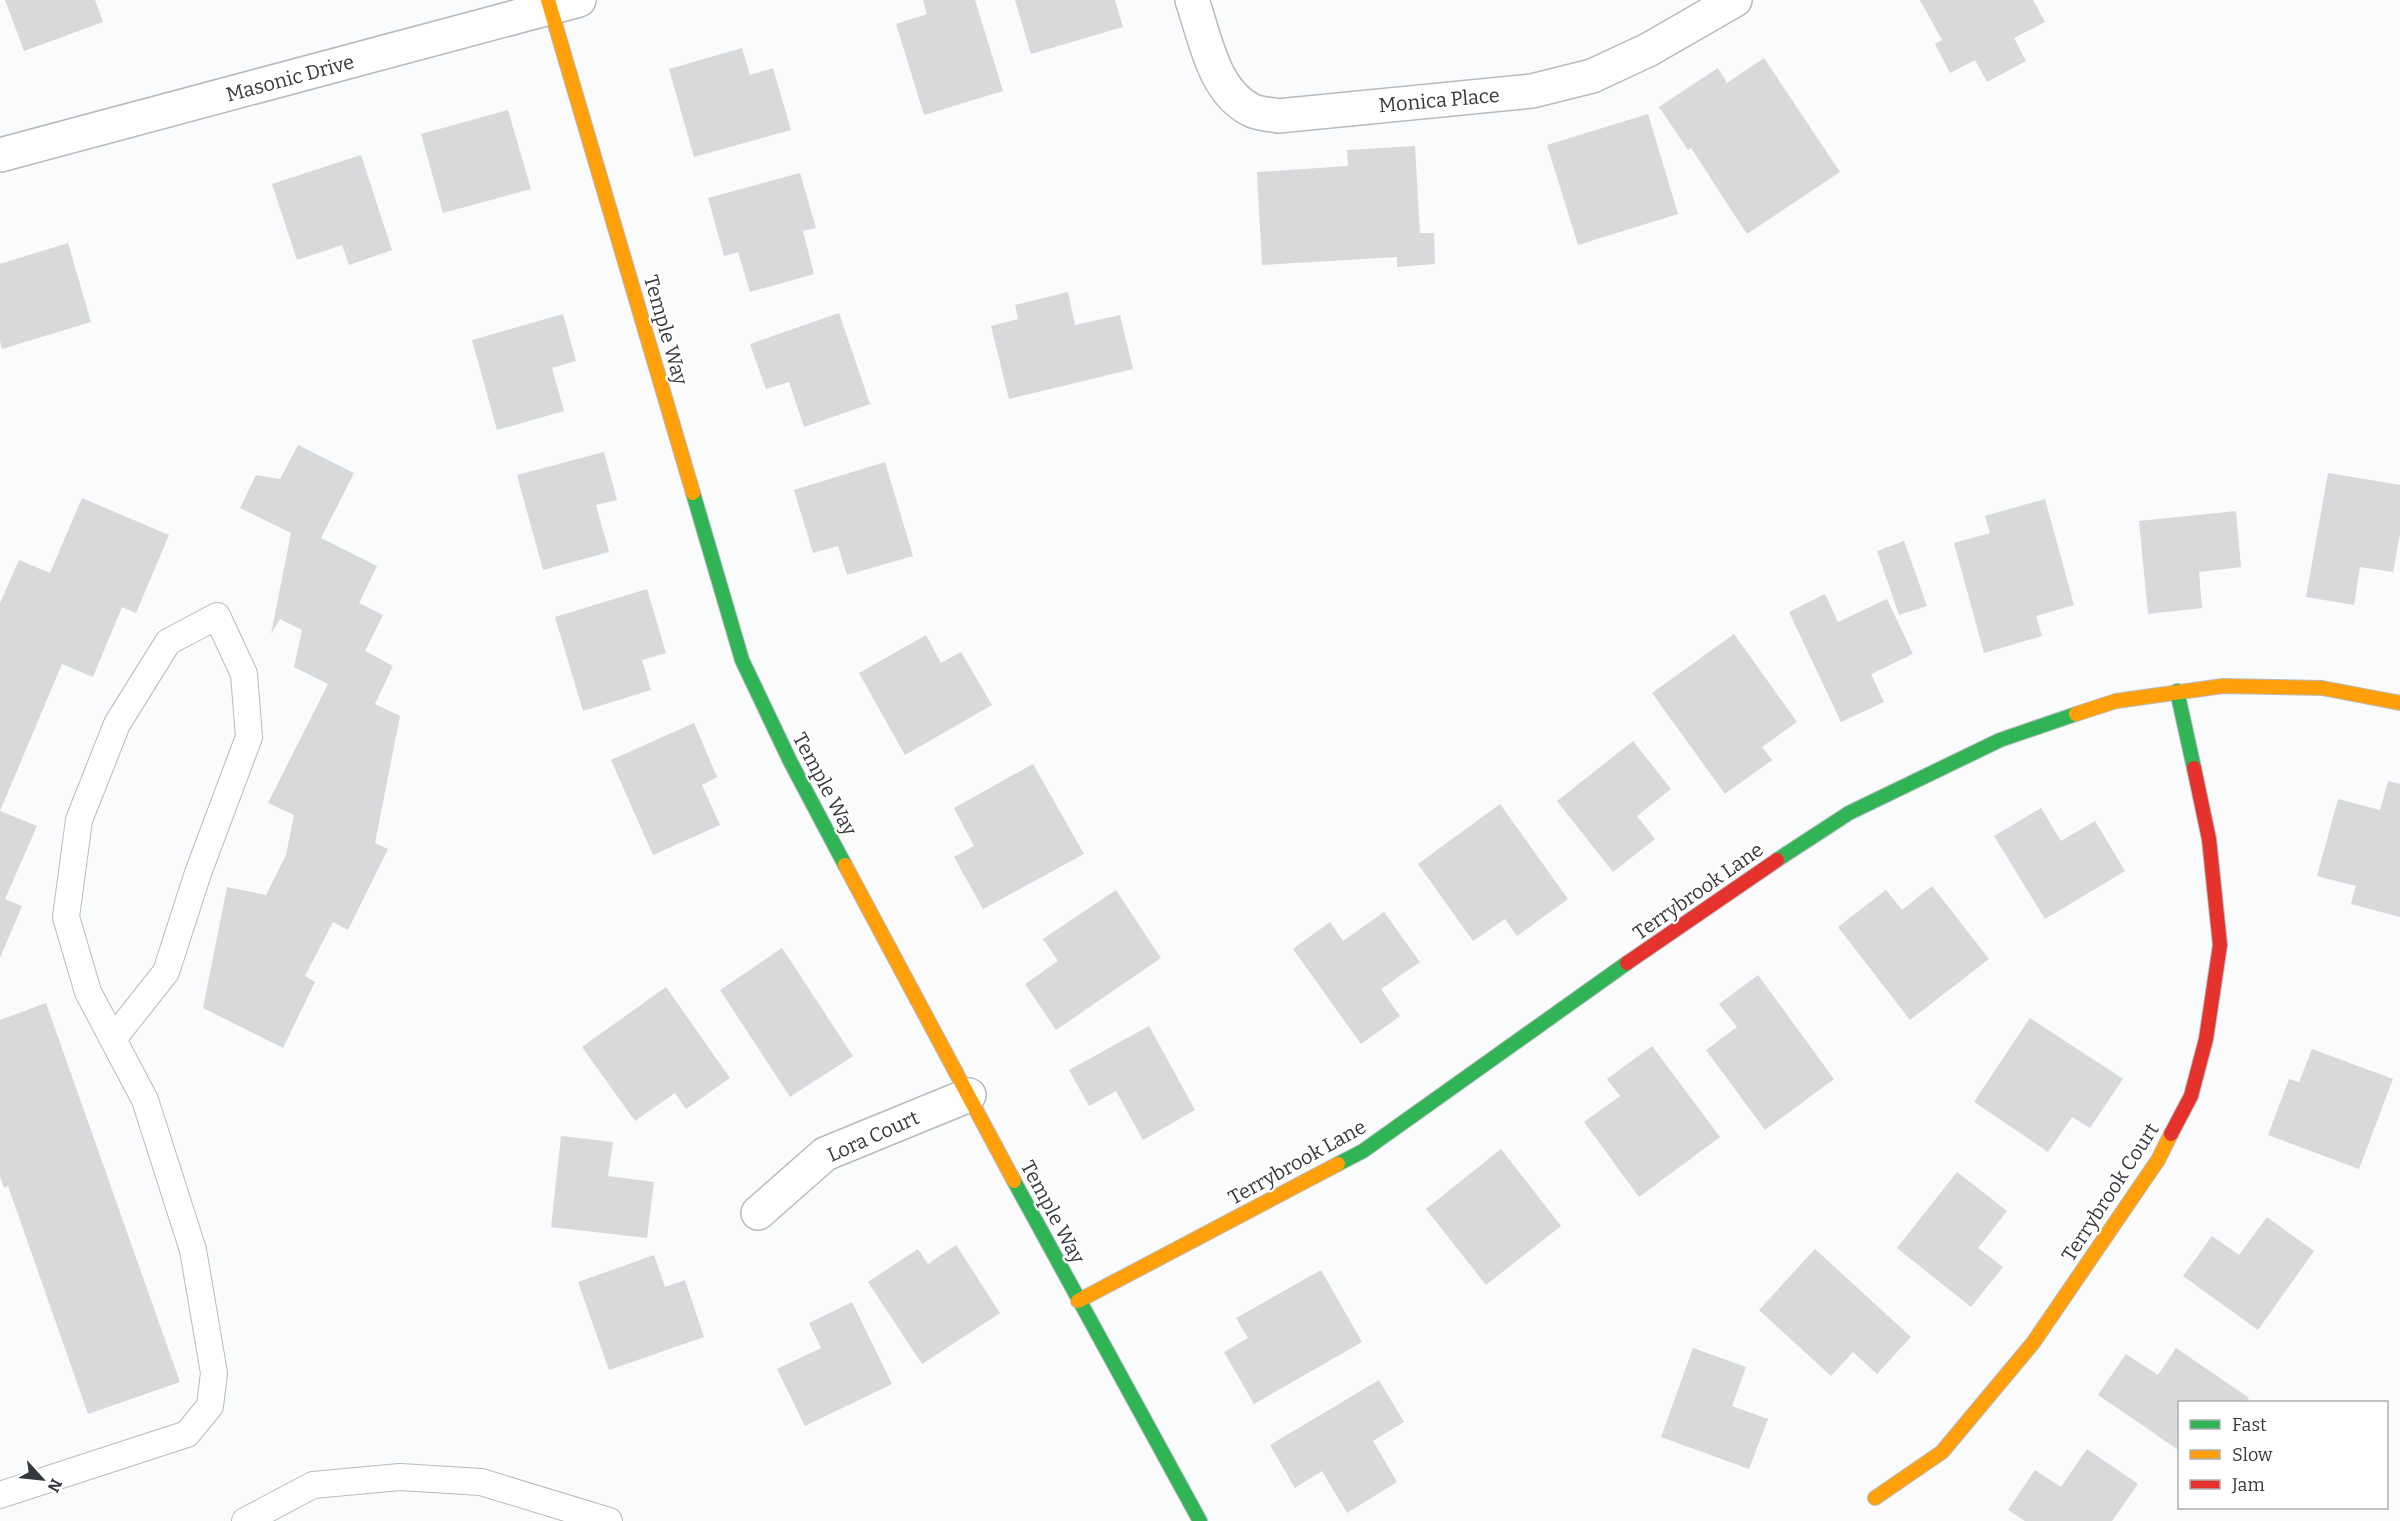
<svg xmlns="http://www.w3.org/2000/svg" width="2400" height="1521" viewBox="0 0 2400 1521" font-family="Bitter,serif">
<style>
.building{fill:#d7d9db}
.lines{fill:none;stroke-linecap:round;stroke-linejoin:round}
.lane-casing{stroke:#b8bbbd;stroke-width:28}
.street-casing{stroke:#b8bbbd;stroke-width:36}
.fast-casing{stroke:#b8bbbd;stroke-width:16}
.slow-casing{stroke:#b8bbbd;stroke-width:16}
.jam-casing{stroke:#b8bbbd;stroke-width:16}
.lane{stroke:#fefeff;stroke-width:26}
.street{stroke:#fefeff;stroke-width:33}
.fast{stroke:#30b455;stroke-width:14}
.slow{stroke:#ff9f0a;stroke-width:14}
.jam{stroke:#e5322d;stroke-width:14}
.labels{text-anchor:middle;stroke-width:4.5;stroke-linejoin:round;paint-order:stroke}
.street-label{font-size:20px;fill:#35383d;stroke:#fff}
</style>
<rect width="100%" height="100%" fill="#f9fbfd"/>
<g class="building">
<polygon points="5,0 95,0 103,22 24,51"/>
<polygon points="923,0 975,0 1003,91 924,115 896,24 927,14"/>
<polygon points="1015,0 1115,0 1123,27 1031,54"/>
<polygon points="1920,0 2033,0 2045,22 2014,38 2026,61 1987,82 1975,60 1950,73 1935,44 1942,40"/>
<polygon points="742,48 750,75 773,68 791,130 694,157 669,69"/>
<polygon points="1764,58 1840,172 1747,234 1691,148 1688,150 1659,107 1718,68 1727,83"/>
<polygon points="508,110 531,189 443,213 421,134"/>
<polygon points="1648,114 1678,214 1578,245 1547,145"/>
<polygon points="1415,146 1420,233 1434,233 1435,264 1397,267 1397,257 1262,265 1257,172 1348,166 1347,150"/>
<polygon points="361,155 392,250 349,265 342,245 297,260 272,184"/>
<polygon points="800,173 816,228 803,231 814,274 750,292 738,252 724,256 708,198"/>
<polygon points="68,243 91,322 2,349 0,341 0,264"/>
<polygon points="1068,292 1075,325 1120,315 1133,369 1009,399 991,326 1018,319 1015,305"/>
<polygon points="839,313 870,404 804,427 789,382 766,389 750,344"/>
<polygon points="563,314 576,361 552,368 564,411 497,430 472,340"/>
<polygon points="298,445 354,473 321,538 377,566 359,603 383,615 365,651 393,666 375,704 400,716 375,843 388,849 348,930 333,922 305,976 315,982 283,1048 203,1008 227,887 266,895 286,855 294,815 268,803 328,684 294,667 302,630 280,619 271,634 291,533 240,508 256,475 280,479"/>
<polygon points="604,452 617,500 596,505 609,552 543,570 517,475"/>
<polygon points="885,462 913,556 847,575 838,546 813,553 794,490"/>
<polygon points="2328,473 2400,485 2400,534 2393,572 2360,567 2354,605 2306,597"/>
<polygon points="82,498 169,535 136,613 122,607 93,677 62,664 0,811 37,826 5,899 22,906 0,958 0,603 19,560 50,573"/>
<polygon points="2045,499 2074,605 2036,616 2042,636 1984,653 1954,543 1990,533 1985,516"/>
<polygon points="2236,511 2241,567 2199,572 2202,608 2148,614 2139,521"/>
<polygon points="1904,541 1927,606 1899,615 1877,551"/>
<polygon points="647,589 666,653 642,660 651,690 583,711 555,617"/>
<polygon points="1825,594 1838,622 1887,599 1913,654 1871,674 1884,702 1841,722 1789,612"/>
<polygon points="1734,634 1797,722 1762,747 1772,760 1725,794 1652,693"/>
<polygon points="926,635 941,663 961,652 992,705 905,755 859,673"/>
<polygon points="694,723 717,777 702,785 720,825 653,855 611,760"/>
<polygon points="1633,741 1671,789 1637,816 1655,839 1613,872 1557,801"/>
<polygon points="1033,764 1084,854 983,909 954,857 974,846 954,808"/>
<polygon points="2388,781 2400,784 2400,917 2351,904 2356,886 2317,876 2338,799 2380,810"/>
<polygon points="1500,804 1568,899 1517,936 1505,919 1473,941 1418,864"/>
<polygon points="2041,808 2061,841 2095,821 2125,871 2045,919 1994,836"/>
<polygon points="1932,886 1989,959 1910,1020 1838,927 1886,890 1902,910"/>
<polygon points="1116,890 1161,958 1056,1030 1025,984 1058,961 1043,939"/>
<polygon points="1384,912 1420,962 1381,989 1400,1016 1361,1044 1293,949 1330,922 1343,941"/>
<polygon points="782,948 853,1056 790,1097 720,990"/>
<polygon points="1758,975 1834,1079 1765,1130 1706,1050 1737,1027 1719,1004"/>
<polygon points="666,987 730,1078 686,1109 675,1093 635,1121 582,1047"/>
<polygon points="46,1003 180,1382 88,1414 8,1186 4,1188 0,1176 0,1020"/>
<polygon points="2030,1018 2123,1079 2090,1128 2072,1117 2048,1152 1974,1102"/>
<polygon points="1149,1026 1195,1110 1143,1140 1116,1091 1089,1106 1069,1070"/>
<polygon points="1652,1046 1720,1137 1639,1197 1584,1122 1620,1096 1607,1079"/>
<polygon points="2312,1049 2393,1079 2359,1169 2268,1135 2289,1079 2299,1082"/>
<polygon points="561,1136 613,1142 608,1176 654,1182 647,1238 551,1227"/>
<polygon points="1501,1149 1561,1226 1486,1285 1426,1209"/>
<polygon points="1957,1172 2007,1211 1978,1248 2003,1267 1971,1307 1897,1248"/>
<polygon points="2267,1217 2314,1251 2258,1330 2183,1276 2212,1236 2239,1255"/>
<polygon points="956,1245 1000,1313 922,1364 868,1282 918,1249 928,1264"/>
<polygon points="1815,1249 1911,1337 1877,1374 1853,1352 1831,1376 1759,1310"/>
<polygon points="654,1255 665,1287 685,1280 704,1337 609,1370 578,1282"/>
<polygon points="1321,1270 1362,1342 1254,1404 1224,1352 1248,1338 1236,1318"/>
<polygon points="852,1302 892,1384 805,1426 777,1369 821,1348 809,1323"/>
<polygon points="1693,1348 1746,1367 1732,1406 1768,1419 1749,1469 1661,1437"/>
<polygon points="2176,1348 2249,1398 2246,1402 2180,1402 2180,1451 2098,1395 2126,1354 2158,1375"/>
<polygon points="1379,1380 1404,1422 1373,1441 1397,1482 1347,1513 1322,1471 1295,1488 1270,1445"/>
<polygon points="2087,1449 2138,1484 2112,1521 2025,1521 2008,1510 2035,1470 2061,1487"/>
</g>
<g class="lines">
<defs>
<g id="lane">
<polyline points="0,1495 187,1434 210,1406 214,1373 193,1250 145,1100 88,992 66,917 79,820 117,724 168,642 217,616 244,674 249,737 198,873 166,972 113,1039"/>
<polyline points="245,1521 313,1485 400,1477 481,1482 609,1521"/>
</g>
<g id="street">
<path d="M1192 0C1205 37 1213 91 1251 110 1258 114 1270 114 1278 116L1532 91 1592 76 1648 50 1735 0"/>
<polyline points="0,155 579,0"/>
<polyline points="758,1213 825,1154 969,1095"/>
</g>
<g id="fast">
<polyline points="693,493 742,660 790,761 845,865"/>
<polyline points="2177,691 2194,768"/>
<polyline points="1777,860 1849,813 2000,740 2076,714"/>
<polyline points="1338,1164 1363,1151 1627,963"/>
<polyline points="1014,1181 1200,1521"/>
</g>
<g id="slow">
<polyline points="548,0 693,493"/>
<polyline points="2076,714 2116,701 2223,686 2322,688 2400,703"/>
<polyline points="845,865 1014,1181"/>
<polyline points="1078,1301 1338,1164"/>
<polyline points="1875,1498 1942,1452 2033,1343 2158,1160 2171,1134"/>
</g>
<g id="jam">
<polyline points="1627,963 1777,860"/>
<polyline points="2171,1134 2191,1096 2206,1039 2220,945 2209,839 2194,768"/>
</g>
</defs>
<use href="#lane" class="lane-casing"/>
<use href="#street" class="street-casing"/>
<use href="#fast" class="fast-casing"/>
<use href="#slow" class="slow-casing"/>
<use href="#jam" class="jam-casing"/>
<use href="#lane" class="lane"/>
<use href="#street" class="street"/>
<use href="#fast" class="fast"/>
<use href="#slow" class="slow"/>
<use href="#jam" class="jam"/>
</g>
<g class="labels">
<g class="street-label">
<text transform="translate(290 78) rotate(-15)" y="7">Masonic Drive</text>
<text transform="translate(1439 100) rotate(-5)" y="7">Monica Place</text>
<text transform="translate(666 330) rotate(74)" y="7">Temple Way</text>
<text transform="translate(825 784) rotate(62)" y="7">Temple Way</text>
<text transform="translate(1698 891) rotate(-35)" y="7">Terrybrook Lane</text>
<text transform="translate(873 1136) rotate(-24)" y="7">Lora Court</text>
<text transform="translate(1297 1162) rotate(-29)" y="7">Terrybrook Lane</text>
<text transform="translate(2110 1192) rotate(-57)" y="7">Terrybrook Court</text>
<text transform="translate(1053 1212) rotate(62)" y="7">Temple Way</text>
</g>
</g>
<rect x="2178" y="1401" width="210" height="108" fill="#ffffff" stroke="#aeafb1" stroke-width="1.5"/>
<rect x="2190" y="1420" width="30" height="9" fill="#30b455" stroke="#aeafb1" stroke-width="1.5"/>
<text x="2232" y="1431" font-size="18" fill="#35383d">Fast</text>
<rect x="2190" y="1450" width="30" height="9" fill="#ff9f0a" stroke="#aeafb1" stroke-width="1.5"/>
<text x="2232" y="1461" font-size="18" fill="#35383d">Slow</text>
<rect x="2190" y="1480" width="30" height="9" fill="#e5322d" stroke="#aeafb1" stroke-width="1.5"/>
<text x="2232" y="1491" font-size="18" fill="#35383d">Jam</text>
<g transform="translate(42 1479) rotate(117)" stroke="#ffffff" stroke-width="4.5" paint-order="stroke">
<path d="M0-4.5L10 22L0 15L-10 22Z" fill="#35383d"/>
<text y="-9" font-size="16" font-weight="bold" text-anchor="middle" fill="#35383d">N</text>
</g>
</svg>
